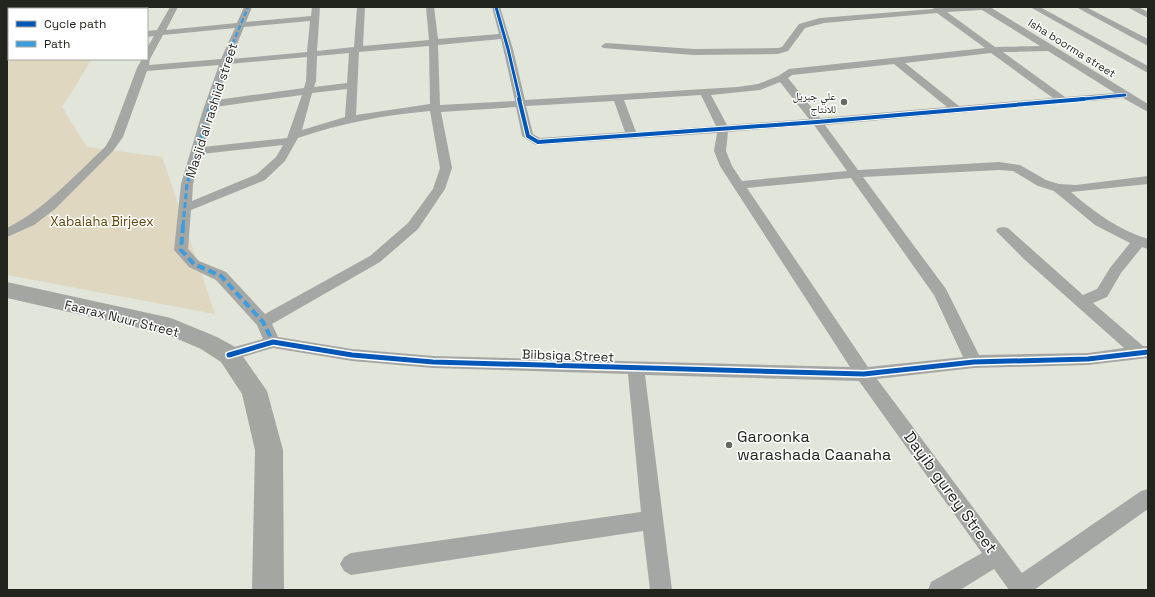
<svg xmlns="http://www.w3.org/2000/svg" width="1155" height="597" viewBox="0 0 1155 597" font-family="'Space Grotesk','Noto Naskh Arabic',sans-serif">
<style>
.green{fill:#dfd7c0}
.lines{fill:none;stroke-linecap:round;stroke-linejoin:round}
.minor{fill:#a5a7a4;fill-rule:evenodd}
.secondary{fill:#a3a6a1;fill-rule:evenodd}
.quiet-far2{stroke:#3c9cdf;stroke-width:2.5;stroke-dasharray:5 2.5;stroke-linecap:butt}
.quiet-far1{stroke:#3c9cdf;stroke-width:3;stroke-dasharray:6 3;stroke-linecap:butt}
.quiet{stroke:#3c9cdf;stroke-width:4;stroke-dasharray:8 4;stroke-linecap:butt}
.cycleway-far2-casing{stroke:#fff;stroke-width:4.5}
.cycleway-far1-casing{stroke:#fff;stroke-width:6}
.cycleway-casing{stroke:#fff;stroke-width:8}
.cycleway-far2{stroke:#0057b8;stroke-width:3}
.cycleway-far1{stroke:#0057b8;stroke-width:4}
.cycleway{stroke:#0057b8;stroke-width:5}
.poi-dot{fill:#65685f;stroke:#fff;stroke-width:1.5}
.labels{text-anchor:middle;stroke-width:3;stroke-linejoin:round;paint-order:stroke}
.far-street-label{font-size:11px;fill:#22251d;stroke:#fff}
.far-poi-label{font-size:11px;fill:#22251d;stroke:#fff;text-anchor:end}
.street-label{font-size:13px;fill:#22251d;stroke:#fff}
.park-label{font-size:13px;fill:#5f4609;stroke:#fff}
.near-poi-label{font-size:16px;fill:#22251d;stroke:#fff;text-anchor:start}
.near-street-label{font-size:16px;fill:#22251d;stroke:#fff}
</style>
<rect width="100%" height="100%" fill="#e1e5da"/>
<polygon class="green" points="9,50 9,59 92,59 62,107 87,147 162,157 215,314 7,275 7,51"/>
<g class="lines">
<g class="minor">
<polygon points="62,7 95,7 93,9 60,9"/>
<path d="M170 7H178L166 30 237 23 244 7H252L246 22 311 16 312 7H320L317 51 354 47 357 7H365L363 46 429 40 426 7H434L438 39 499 34 492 7H500L513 49 525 100 737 87 758 84 778 76 789 69 985 48 937 13 824 23 805 28 788 51 778 54 694 55 603 48 601 46 606 43 694 49 778 48 782 47 799 24 820 18 933 9 935 7H990L1148 104V112L1123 98 825 125 858 170 999 162 1020 165 1046 180 1059 184 1076 185 1148 176V184L1071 192C1094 212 1119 230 1148 239V249L1142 247 1121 273 1107 297 1093 303 1143 346H1148V358L1088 365 974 368 877 379 1022 573 1141 491 1148 489V509L1034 590H1009L994 569 960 590H928L931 582 982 553 859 381 645 375 672 590H650L643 531 351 575 344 571 340 564 344 557 351 553 641 512 628 374 433 368 352 361 273 348 229 361 223 360 221 355 223 350 263 339 257 325 216 280 189 267 174 250 181 184 202 113 219 65 147 71 123 137 113 151 55 209 34 225 7 237V228C45 209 74 176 105 147L111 137 137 68 142 59H147V48L154 36 147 37V31L157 30ZM982 10 1040 46 995 47 947 12ZM310 21 307 52 231 59 244 27ZM235 28 221 59 149 65 150 59 163 35ZM501 39 515 101 440 105 438 45ZM429 46 430 104 356 115 359 52ZM1048 51 1115 93 1065 97 1003 52ZM349 53 347 83 314 87 316 81 317 56ZM991 53 1053 98 959 106 905 63ZM307 57 306 81 304 88 217 100 229 64ZM894 64 947 107 820 118 788 78 792 75ZM780 82 809 119 727 125 711 95 760 90ZM347 89 345 117 302 130 312 93ZM302 95 287 138 203 147 215 107ZM701 95 716 126 636 132 624 100ZM614 101 625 132 540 138 533 134 526 106ZM516 107 522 136 534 144 538 145 717 133 714 151 720 166 850 367 433 356 352 349 278 337 272 324 380 262 418 229 445 189 452 168 441 112ZM430 111 440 168 433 189 408 223 370 256 265 314 226 272 199 261 188 249 191 210 265 180 285 161 298 138C341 123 385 115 430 111ZM814 125 847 171 742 181 732 166 726 151 728 132ZM283 145 276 157 257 174 192 201 193 184 201 154ZM999 170 1013 171 1038 186 1054 191 1095 225 1130 243 1110 268 1097 289 1083 295 1008 228 1003 227 998 228 996 231 1025 260 1124 348 1088 353 979 355 946 289 863 177ZM851 178 934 295 963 357 868 367 747 188Z"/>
<polygon points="1030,7 1040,7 1148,66 1148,73"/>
<polygon points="1076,7 1086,7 1148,39 1148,46"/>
<polygon points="1127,7 1138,7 1148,12 1148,18"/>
<rect x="7" y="11" width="2" height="6"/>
<rect x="7" y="43" width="2" height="6"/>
</g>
<polygon class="secondary" points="7,282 171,318 217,337 237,348 267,391 283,450 284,590 252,590 255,450 242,394 221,362 201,349 166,334 7,298"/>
<polyline class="quiet-far2" points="212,100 225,62 248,7"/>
<polyline class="quiet-far1" points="183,226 187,184 212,99"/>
<polyline class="quiet" points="183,225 181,250 194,264 221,276 263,322 273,342"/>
<defs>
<g id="cycleway-far2">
<polyline points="496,7 508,49 520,100"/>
<polyline points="1073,100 1125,95"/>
</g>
<polyline id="cycleway-far1" points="519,99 528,136 538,142 817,122 1084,99"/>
<polyline id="cycleway" points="229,355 273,342 352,355 433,362 864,374 974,362 1088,359 1148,352"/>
</defs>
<use href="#cycleway-far2" class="cycleway-far2-casing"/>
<use href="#cycleway-far1" class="cycleway-far1-casing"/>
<use href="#cycleway" class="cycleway-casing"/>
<use href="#cycleway-far2" class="cycleway-far2"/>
<use href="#cycleway-far1" class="cycleway-far1"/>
<use href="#cycleway" class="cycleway"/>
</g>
<g class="poi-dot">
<circle cx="844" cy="102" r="4"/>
<circle cx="729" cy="445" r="4"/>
</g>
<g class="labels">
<g class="far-street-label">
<text transform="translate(1072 48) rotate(32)" y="4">Isha boorma street</text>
</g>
<g class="far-poi-label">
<text x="836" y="100">علي جبريل<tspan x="836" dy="13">للانتاج</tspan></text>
</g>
<g class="street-label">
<text transform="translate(211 110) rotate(-72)" y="5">Masjid al rashiid street</text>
<text transform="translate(122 318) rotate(14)" y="5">Faarax Nuur Street</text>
<text transform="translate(568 355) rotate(2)" y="5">Biibsiga Street</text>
</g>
<g class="park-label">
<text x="102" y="226">Xabalaha Birjeex</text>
</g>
<g class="near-poi-label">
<text x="737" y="442">Garoonka<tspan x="737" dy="18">warashada Caanaha</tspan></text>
</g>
<g class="near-street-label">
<text transform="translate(951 492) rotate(54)" y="6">Dayib gurey Street</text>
</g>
</g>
<rect width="1155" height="597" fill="none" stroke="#22251d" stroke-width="16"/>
<rect x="8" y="8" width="140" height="52" fill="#ffffff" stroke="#a7a8a5"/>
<rect x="16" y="21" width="20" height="6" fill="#0057b8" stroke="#a7a8a5"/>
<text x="44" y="28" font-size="12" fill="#22251d">Cycle path</text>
<rect x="16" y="41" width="20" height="6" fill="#3c9cdf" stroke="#a7a8a5"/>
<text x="44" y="48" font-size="12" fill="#22251d">Path</text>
</svg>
